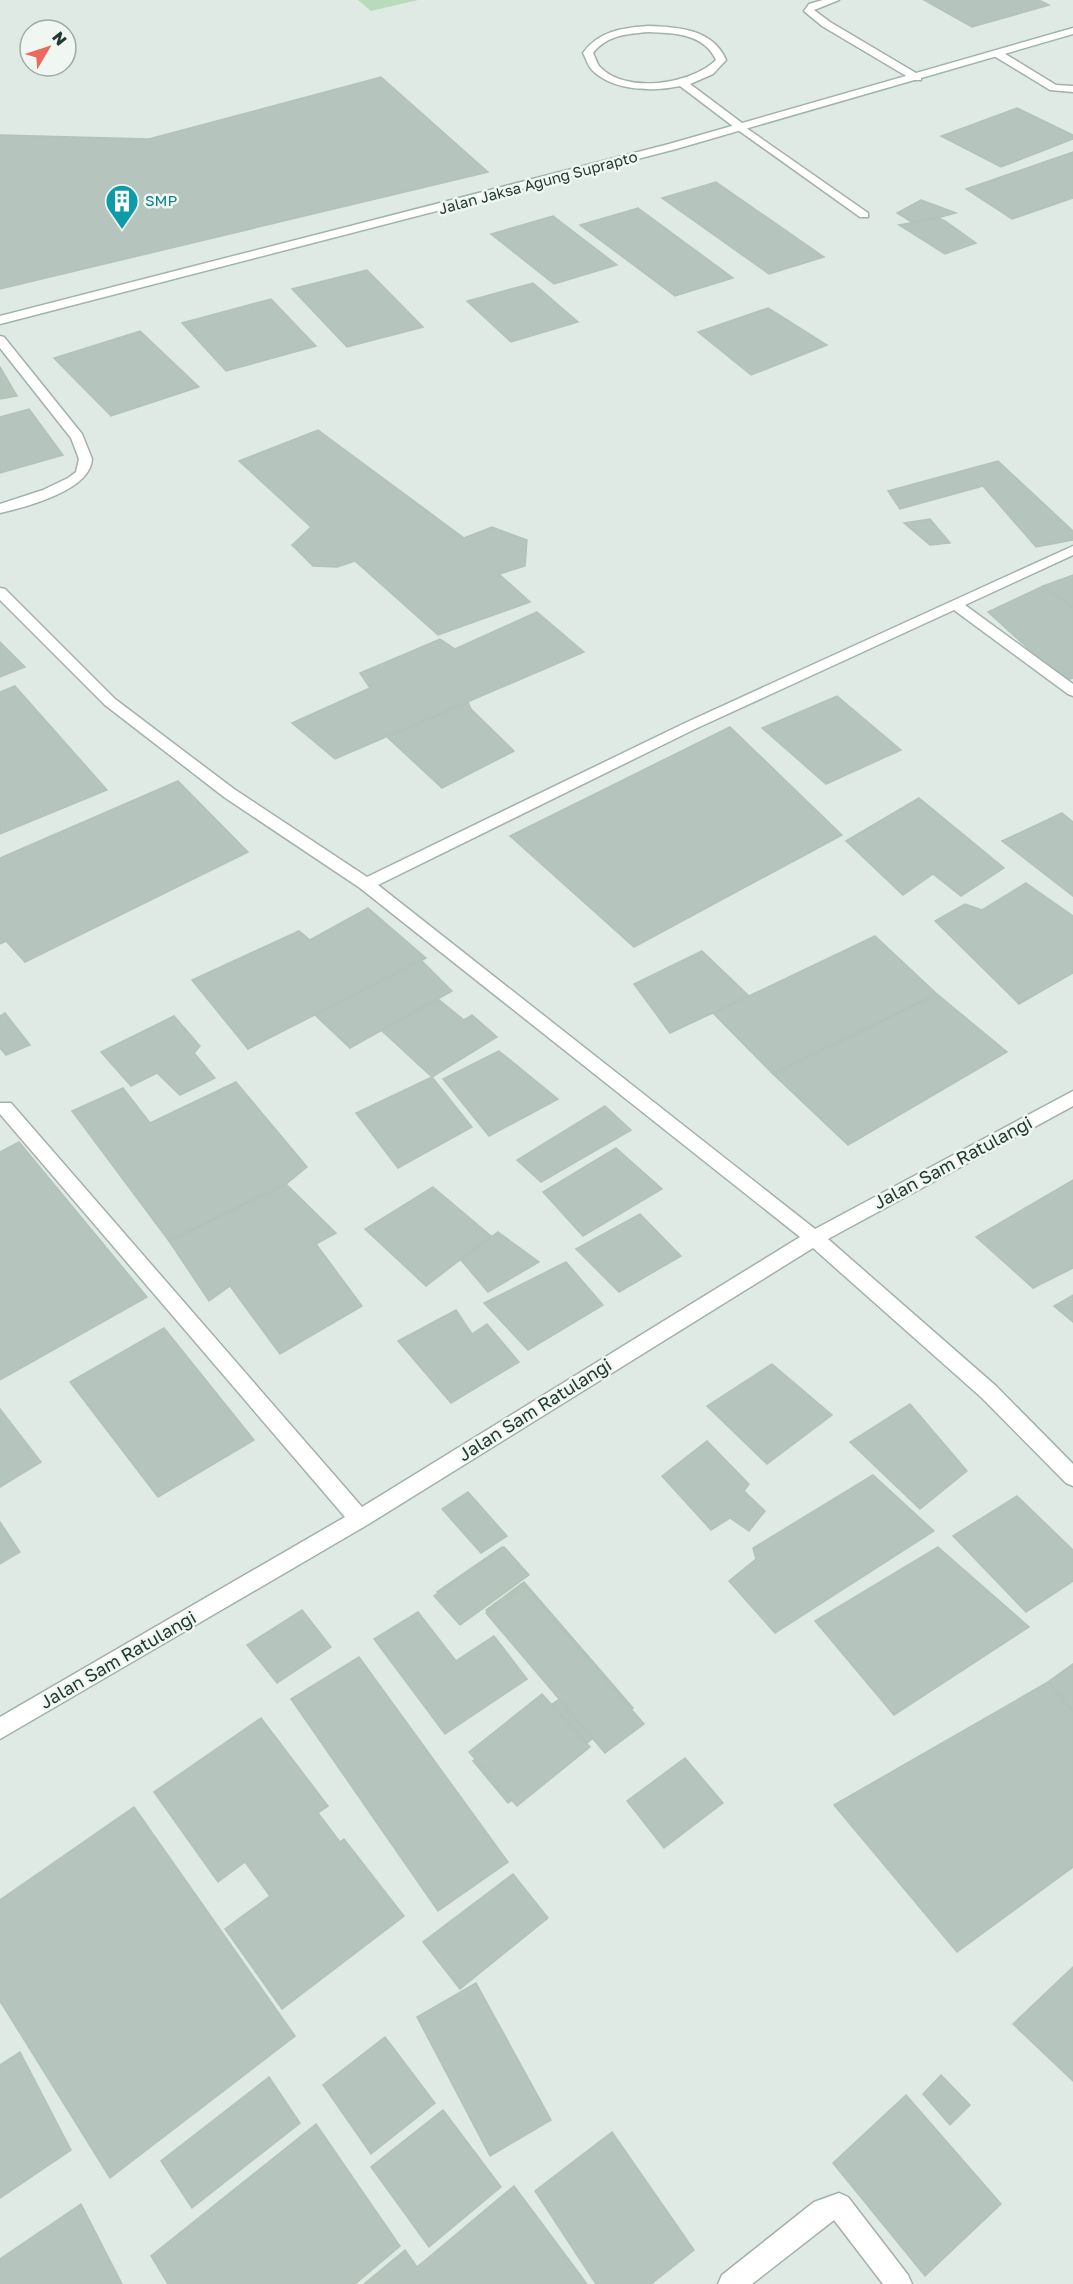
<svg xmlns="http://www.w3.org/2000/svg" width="1073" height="2284" viewBox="0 0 1073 2284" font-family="'Golos Text',sans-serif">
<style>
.green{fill:#b9dabd}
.building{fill:#b5c4bc;stroke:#b2c3b9;stroke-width:1.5}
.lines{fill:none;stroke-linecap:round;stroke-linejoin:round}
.lane-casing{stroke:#a2b1aa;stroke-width:3}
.street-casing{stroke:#a2b1aa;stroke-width:3}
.secondary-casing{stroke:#9fb5aa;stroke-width:3}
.lane{fill:#fff;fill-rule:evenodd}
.street{fill:#fff;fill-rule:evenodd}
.secondary{fill:#fff;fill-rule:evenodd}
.labels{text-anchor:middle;stroke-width:5;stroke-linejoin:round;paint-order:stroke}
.far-street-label{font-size:15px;fill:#21392f;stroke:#f0f7f2}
.far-culture-label{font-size:15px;fill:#0d838f;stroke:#f0f7f2;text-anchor:start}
.street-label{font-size:18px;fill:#21392f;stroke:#f0f7f2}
</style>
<rect width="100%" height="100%" fill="#dfeae4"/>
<polygon class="green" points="358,0 418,0 371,11"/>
<g class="building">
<polygon points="924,0 1039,0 1049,5 972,27"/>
<polygon points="381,77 488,172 0,289 0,135 149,139"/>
<polygon points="1017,108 1073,135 1073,139 1001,167 941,136"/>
<polygon points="1073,152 1073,198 1012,219 966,189"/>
<polygon points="716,182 824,257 769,274 662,198"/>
<polygon points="921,200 956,213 915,224 897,213"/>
<polygon points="638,208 733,278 675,296 580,225"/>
<polygon points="553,216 617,265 554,284 491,234"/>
<polygon points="938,218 945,221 976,243 945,254 899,225"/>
<polygon points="367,270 423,327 347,347 292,289"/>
<polygon points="533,283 578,322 511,342 467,301"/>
<polygon points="271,299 316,346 226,371 182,323"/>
<polygon points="768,308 827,345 751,375 698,332"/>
<polygon points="140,331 199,387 111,416 54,358"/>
<polygon points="0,367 17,396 0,399"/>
<polygon points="29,409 63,455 0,473 0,417"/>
<polygon points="318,430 464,538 492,527 527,540 525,566 499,574 530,602 438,635 355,561 337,567 313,566 292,545 311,527 239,461"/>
<polygon points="998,461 1073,531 1073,540 1036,547 983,486 900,509 888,491"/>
<polygon points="930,519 950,543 930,545 904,523"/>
<polygon points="1073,575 1073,608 1043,586"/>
<polygon points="1043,586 1073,608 1073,678 1064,681 988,612"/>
<polygon points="537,612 584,652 335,759 292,723 370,688 360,673 440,639 455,649"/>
<polygon points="0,642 25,667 0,677"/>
<polygon points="15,686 107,790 0,834 0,692"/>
<polygon points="837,696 901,750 826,784 762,728"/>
<polygon points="468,702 471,709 514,751 442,788 387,737"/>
<polygon points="730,727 842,835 634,947 510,836"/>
<polygon points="178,781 248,852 25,962 6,941 0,944 0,858"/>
<polygon points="919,798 1004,868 961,896 933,874 903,895 846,841"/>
<polygon points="1062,813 1073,822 1073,896 1002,841"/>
<polygon points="1026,883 1073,916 1073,973 1019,1004 935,921 965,904 982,910"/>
<polygon points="368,908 426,958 248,1049 192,980 299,931 310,940"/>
<polygon points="875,936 937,994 773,1074 713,1013"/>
<polygon points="702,951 749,996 670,1033 634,984"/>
<polygon points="421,960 452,991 350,1048 315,1015"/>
<polygon points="937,994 1007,1052 848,1145 773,1074"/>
<polygon points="438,999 464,1020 472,1015 497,1037 432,1077 381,1030"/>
<polygon points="5,1013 30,1045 6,1055 0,1048 0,1016"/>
<polygon points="174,1016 200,1046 194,1053 215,1078 180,1095 157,1073 131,1086 101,1052"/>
<polygon points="499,1051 558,1099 489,1136 443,1079"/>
<polygon points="432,1077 472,1127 398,1168 356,1113"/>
<polygon points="236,1082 307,1167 286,1184 169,1241 72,1111 123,1088 150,1123"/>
<polygon points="605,1106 631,1130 541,1182 517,1160"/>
<polygon points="19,1142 147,1297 0,1380 0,1152"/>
<polygon points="616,1148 662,1189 583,1236 543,1192"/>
<polygon points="1073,1180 1073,1268 1033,1288 976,1237"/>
<polygon points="286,1184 336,1233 316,1244 362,1306 280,1354 230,1286 209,1301 169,1241"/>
<polygon points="433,1187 491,1236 426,1286 365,1229"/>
<polygon points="640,1214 681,1256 619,1292 576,1249"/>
<polygon points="498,1232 539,1262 488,1292 461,1260"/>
<polygon points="566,1262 603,1305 528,1350 484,1303"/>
<polygon points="1073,1295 1073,1322 1054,1306"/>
<polygon points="456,1310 472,1334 487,1324 519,1362 451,1403 398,1341"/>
<polygon points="164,1328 254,1440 158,1497 70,1382"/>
<polygon points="772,1364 832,1415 767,1464 707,1406"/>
<polygon points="910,1404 967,1471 920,1509 850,1442"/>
<polygon points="0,1409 41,1462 0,1487"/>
<polygon points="707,1441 749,1484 744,1491 765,1511 749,1531 730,1518 711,1530 662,1476"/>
<polygon points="873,1475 934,1531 775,1633 729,1581 756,1559 753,1548"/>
<polygon points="468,1492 507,1536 481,1553 442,1509"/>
<polygon points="1017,1496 1073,1550 1073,1581 1026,1612 953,1536"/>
<polygon points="0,1522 20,1552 0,1564"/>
<polygon points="502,1547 528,1575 463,1621 437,1592"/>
<polygon points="504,1547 529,1575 460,1625 434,1596"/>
<polygon points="938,1547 1029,1627 894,1715 815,1621"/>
<polygon points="524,1582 633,1708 508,1803 473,1761 562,1697 486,1610"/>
<polygon points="525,1586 644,1724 605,1753 486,1613"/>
<polygon points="302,1610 331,1647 277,1683 247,1645"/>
<polygon points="418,1612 456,1661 494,1636 527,1679 445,1734 374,1639"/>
<polygon points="359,1657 508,1862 438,1911 291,1699"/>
<polygon points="1073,1664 1073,1711 1048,1682"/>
<polygon points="1048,1682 1073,1711 1073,1867 957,1952 834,1805"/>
<polygon points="542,1694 590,1747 517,1806 469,1752"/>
<polygon points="261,1718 328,1806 318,1813 340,1842 344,1839 404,1916 282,2009 225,1929 270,1896 245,1862 218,1882 154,1792"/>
<polygon points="685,1758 723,1803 664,1848 627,1801"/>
<polygon points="134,1807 295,2036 110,2178 0,2001 0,1900"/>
<polygon points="513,1874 548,1918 460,1989 423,1942"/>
<polygon points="1073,1967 1073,2081 1013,2024"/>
<polygon points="476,1983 551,2120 490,2156 417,2017"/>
<polygon points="385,2037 435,2103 371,2154 323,2085"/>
<polygon points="20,2052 71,2150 0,2198 0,2065"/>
<polygon points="941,2075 970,2105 950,2125 923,2094"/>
<polygon points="269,2077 300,2123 192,2208 161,2161"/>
<polygon points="906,2095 1001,2204 925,2276 833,2163"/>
<polygon points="443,2110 501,2187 429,2247 371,2167"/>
<polygon points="316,2124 400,2246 355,2284 168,2284 151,2256"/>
<polygon points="612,2132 694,2250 651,2284 596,2284 535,2191"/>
<polygon points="514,2186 587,2284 364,2284 405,2250 417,2267"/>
<polygon points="81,2204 122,2284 0,2284 0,2259"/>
</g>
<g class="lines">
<defs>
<g id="lane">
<polygon points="823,0 839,0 814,10 830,22 921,76 921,80 913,80 822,26 804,11 809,4"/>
<path d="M648 26C678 27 713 29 726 60L713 74 690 84 746 126V130H738L680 86C653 92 613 91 592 70 588 66 586 58 583 53 599 31 622 28 648 26ZM648 32C673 33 704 33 716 60 692 84 625 95 599 66 597 63 595 57 593 53 607 35 627 34 648 32Z"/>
<polygon points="994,52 1002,52 1056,85 1073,86 1073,92 1050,90 994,56"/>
</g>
<g id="street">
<polygon points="742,125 868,213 868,217 860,217 738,130 737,128"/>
<path d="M0 336 4 337 82 434 92 459C91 490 26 507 0 513V504L43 490 68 478 76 472 79 459 71 438 0 348Z"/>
<polygon points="1073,546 1073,555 965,605 1073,684 1073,696 1068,694 954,610 695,729 378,885 815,1229 1073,1091 1073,1106 828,1239 996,1386 1073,1464 1073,1486 1066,1483 982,1398 813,1248 367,1525 0,1739 0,1717 345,1517 0,1114 0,1103 11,1103 362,1507 800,1237 360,888 224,797 105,705 0,600 0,588 5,589 115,699 234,789 367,877 685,723"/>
<polygon points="839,2193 848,2197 908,2275 912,2284 883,2284 834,2220 752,2284 718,2284 722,2275 814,2202"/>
</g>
<polygon id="secondary" points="1073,28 1073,34 676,149 0,324 0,316 669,144"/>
</defs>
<use href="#lane" class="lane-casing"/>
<use href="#street" class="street-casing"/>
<use href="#secondary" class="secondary-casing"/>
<use href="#lane" class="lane"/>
<use href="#street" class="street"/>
<use href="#secondary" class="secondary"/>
</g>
<defs>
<symbol id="building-pin" viewBox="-11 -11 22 30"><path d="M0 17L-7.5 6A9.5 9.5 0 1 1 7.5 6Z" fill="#0f9aa8" stroke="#f0f7f2"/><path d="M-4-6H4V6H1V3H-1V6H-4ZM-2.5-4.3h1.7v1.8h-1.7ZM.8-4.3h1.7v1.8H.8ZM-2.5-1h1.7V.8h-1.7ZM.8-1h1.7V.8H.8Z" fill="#fff"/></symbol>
</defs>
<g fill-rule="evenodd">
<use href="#building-pin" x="103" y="182" width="38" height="52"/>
</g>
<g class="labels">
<g class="far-street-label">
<text transform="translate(538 183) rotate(-15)" y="5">Jalan Jaksa Agung Suprapto</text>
</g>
<g class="far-culture-label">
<text x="145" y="206">SMP</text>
</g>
<g class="street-label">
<text transform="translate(953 1163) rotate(-28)" y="6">Jalan Sam Ratulangi</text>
<text transform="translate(535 1410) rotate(-32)" y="6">Jalan Sam Ratulangi</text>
<text transform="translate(118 1660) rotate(-30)" y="6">Jalan Sam Ratulangi</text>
</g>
</g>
<g transform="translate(48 48) rotate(51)"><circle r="28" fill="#f0f7f2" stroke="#9daba4" stroke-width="1.5"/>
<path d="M0-4.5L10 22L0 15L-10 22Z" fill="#ea6a5d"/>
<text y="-9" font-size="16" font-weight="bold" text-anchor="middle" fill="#21392f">N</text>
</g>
</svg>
